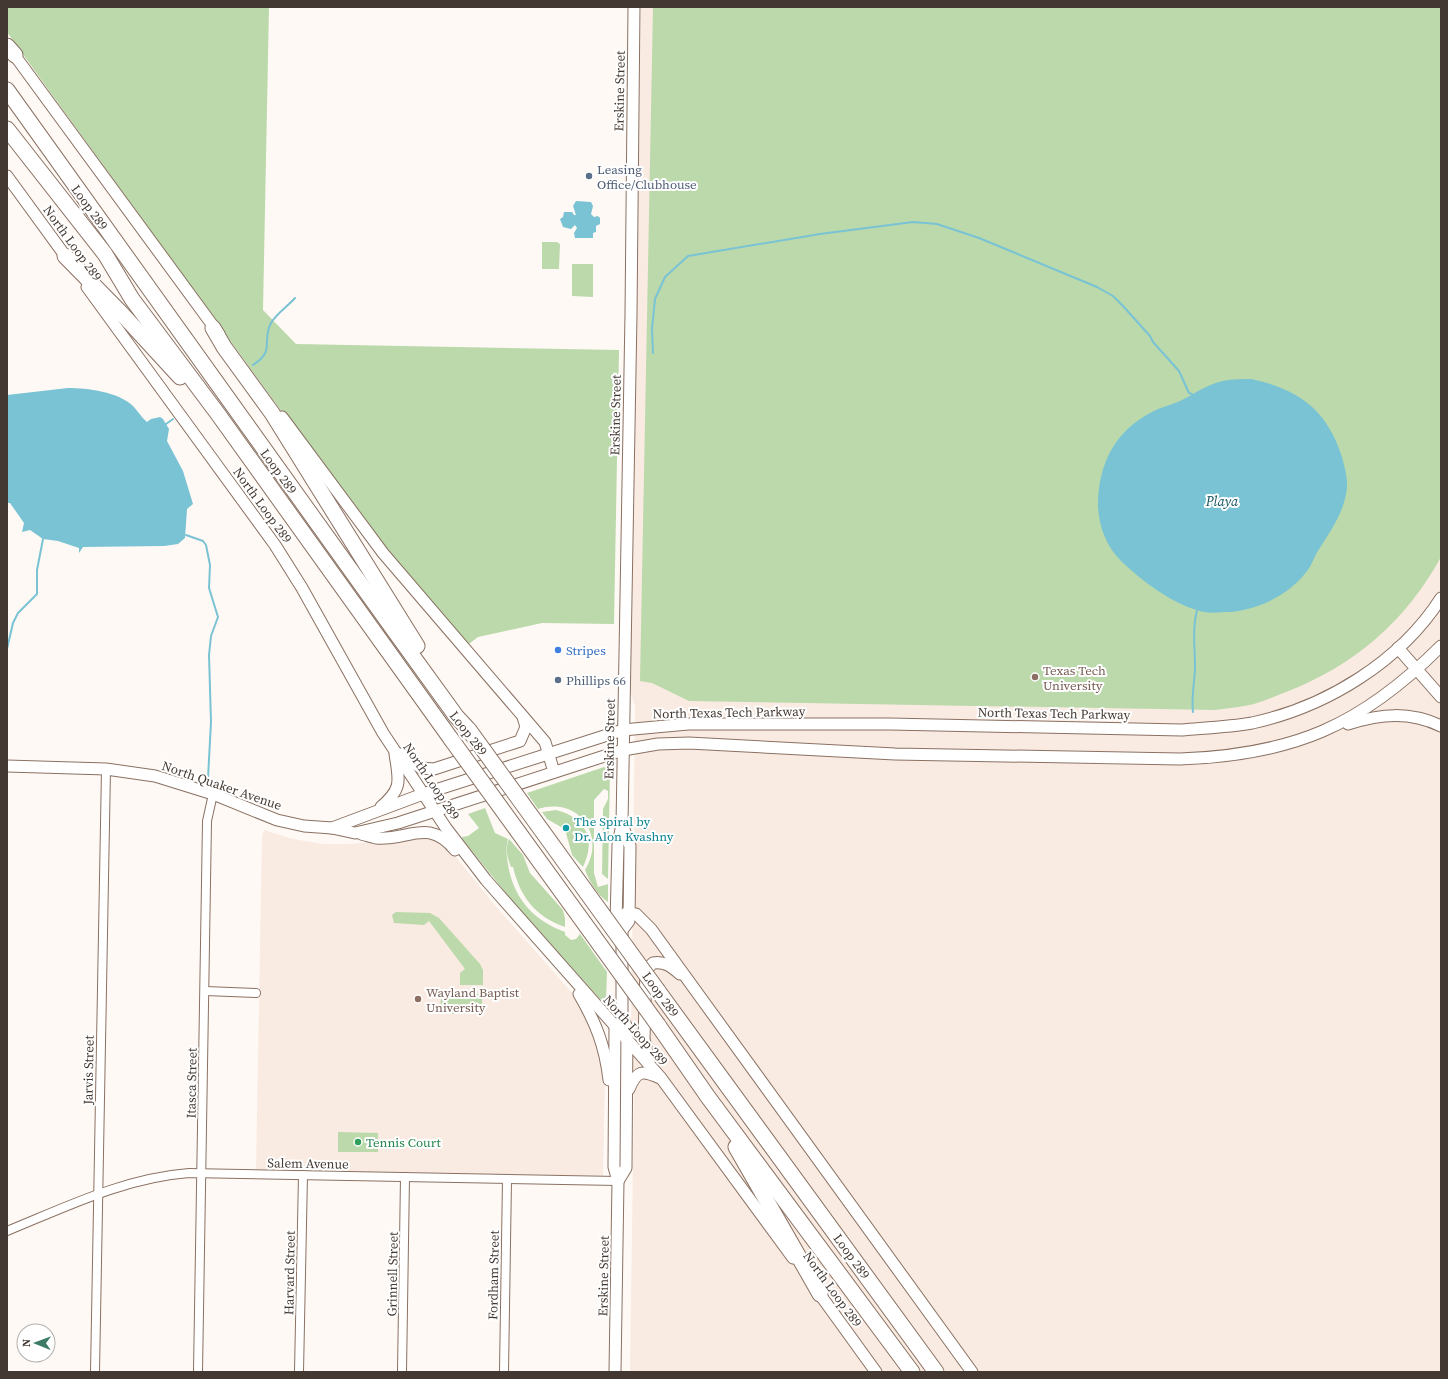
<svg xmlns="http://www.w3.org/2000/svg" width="1448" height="1379" viewBox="0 0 1448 1379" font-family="'Source Serif 4',serif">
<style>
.built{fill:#f9ebe2}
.green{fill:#bbd9ab}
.water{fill:#79c3d4}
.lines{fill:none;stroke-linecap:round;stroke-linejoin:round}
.stream{stroke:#79c3d4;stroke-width:2}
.minor-casing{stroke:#8a7162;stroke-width:10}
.secondary-casing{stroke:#8a7162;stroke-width:13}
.motorway-casing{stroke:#8a7162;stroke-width:17}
.minor{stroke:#fff;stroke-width:8}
.secondary{stroke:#fff;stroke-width:11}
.motorway{stroke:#fff;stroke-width:15}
.motorway-bridge-casing{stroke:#8a7162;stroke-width:17;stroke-linecap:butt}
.motorway-bridge{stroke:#fff;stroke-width:15}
.service-dot{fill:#5c6f8a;stroke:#fff;stroke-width:1.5}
.shop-dot{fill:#3f7fe0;stroke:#fff;stroke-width:1.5}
.education-dot{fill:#8d6e63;stroke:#fff;stroke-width:1.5}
.culture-dot{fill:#0f9aa8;stroke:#fff;stroke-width:1.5}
.leisure-dot{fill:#2e9e5b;stroke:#fff;stroke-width:1.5}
.labels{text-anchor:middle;stroke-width:4;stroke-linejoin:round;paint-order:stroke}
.street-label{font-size:13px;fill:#443932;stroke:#fff}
.service-label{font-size:13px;fill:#4e5e75;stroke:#fff;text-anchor:start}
.shop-label{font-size:13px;fill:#366cbe;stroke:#fff;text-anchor:start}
.education-label{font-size:13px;fill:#785e54;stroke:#fff;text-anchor:start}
.culture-label{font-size:13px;fill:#0d838f;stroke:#fff;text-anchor:start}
.leisure-label{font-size:13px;fill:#27864d;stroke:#fff;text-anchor:start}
.water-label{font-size:14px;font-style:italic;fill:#165561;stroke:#fff}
</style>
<rect width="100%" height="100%" fill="#fff9f5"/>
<g class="built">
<polygon points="641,7 1441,7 1441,1372 980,1372 972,1362 957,1372 630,1372 634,1088 631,1070 631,1034 635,706 630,691 630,664"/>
<polygon points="264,830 293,839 323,844 349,844 427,836 448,847 493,903 574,995 593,1026 605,1077 603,1176 256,1170 262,836"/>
</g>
<g class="green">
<polygon points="7,7 269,7 263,310 296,344 619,350 614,624 542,623 478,637 469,644 388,554 311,452 50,92 7,32"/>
<path d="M653 7H1441V557C1406 621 1354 666 1286 692 1275 696 1265 701 1254 704 1241 707 1228 708 1215 710L689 701 652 683 640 681Z"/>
<polygon points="542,242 557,242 560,244 559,269 542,269"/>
<polygon points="572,264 593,264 593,297 572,296"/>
<path d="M604 767 610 771 608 879 602 874 603 809 608 799V791L604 789 594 800V873L598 887 608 884V902C598 896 589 881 585 870 607 835 578 796 538 809L527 793Z"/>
<path d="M485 808 495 833 508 839C505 851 507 858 509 870 516 901 535 921 565 932V935L571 940 576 939 580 934 607 972 606 1002 600 999 514 903 463 840 462 837 468 836 479 828 468 814Z"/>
<path d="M556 810C585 817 597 839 583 867L572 855 566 833 561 827 547 819 542 812Z"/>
<path d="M509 839 523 855 530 873 563 910 565 918V927C536 917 520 897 513 867H511C507 857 505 849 509 839Z"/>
<polygon points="396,912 430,913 439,918 480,964 483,970 483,985 460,985 460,973 465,969 429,921 424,925 394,923 392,915"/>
<path d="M448 993 480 994 482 996V1012L479 1014C467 1013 437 1019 441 999Z"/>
<polygon points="338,1132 378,1133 378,1152 338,1152"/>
</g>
<g class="water">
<polygon points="576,201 591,202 593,206 591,214 594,217 598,216 600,218 600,224 596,226 596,232 593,233 593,238 575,238 574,233 577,228 575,225 571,229 563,227 560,219 563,217 564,212 572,212 574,215 576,215 573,206"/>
<path d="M1251 379C1298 389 1327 409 1342 457 1345 469 1349 481 1346 494 1342 516 1329 533 1318 551 1314 557 1312 565 1307 571 1289 595 1260 609 1230 612 1221 612 1209 614 1200 611 1171 603 1142 581 1121 561 1106 546 1098 525 1098 503 1099 463 1115 431 1152 412 1161 407 1171 405 1180 401 1196 393 1211 382 1228 380 1236 379 1244 379 1251 379Z"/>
<path d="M68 388C87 388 119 392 133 406 138 411 141 417 147 422L151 419 160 417 163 419 169 429 167 441 183 471 193 504 187 509 185 538 178 544 164 546 83 547 79 553V548L58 541 43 539 30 530 22 532 24 523 10 503H7V395Z"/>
</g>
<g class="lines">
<g class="stream">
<polyline points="653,353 652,329 655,299 665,277 688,256 820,234 913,222 937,224 979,238 1097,287 1113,296 1123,306 1150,336 1153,342 1179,371 1189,393 1192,394"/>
<path d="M253 365C276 350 261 343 271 323 276 314 288 306 295 298"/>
<polyline points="166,424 173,419"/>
<polyline points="186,535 203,541 206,545 210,565 209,588 218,617 211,636 209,655 211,722 208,778"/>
<polyline points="7,649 13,623 18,613 37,594 37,570 43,539"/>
<path d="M1193 712C1191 696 1195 682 1195 666 1195 647 1192 629 1197 610"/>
</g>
<defs>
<g id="minor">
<polyline points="205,991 256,993"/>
<path d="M7 1231C66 1207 124 1178 189 1173L618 1181"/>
<polyline points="95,1372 106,769"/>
<polyline points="198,1372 207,821 213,794"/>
<polyline points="299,1372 303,1175"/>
<polyline points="402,1372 405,1177"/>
<polyline points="504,1372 507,1179"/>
</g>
<g id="secondary">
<polyline points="10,49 219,334"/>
<polyline points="7,176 69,261"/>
<polyline points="87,287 275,545 302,588 383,733 446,828 486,880 661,1078 793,1258"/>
<polyline points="282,417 383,553 545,742 554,772"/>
<polyline points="1398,648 1441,697"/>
<path d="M1348 724C1381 714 1409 711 1441 726"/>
<polyline points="401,754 421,768 434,769 520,741 526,727 523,717"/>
<path d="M7 766 106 769 155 776 213 794 277 820 304 826 332 828 355 833 398 823 623 750 658 744 689 743 895 754 1180 759C1293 755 1361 726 1441 646"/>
<path d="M381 807C403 788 399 781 395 754"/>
<polyline points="622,824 630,846 629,921 622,930"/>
<path d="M332 828 423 794 623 730 688 724H890L1182 730C1205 728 1229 727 1252 723 1326 707 1400 662 1441 598"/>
<path d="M361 834C366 835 371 837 376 838 408 841 428 817 455 850"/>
<polyline points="616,921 626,913 636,914 651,929 972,1372"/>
<path d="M579 994C596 1023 605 1046 609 1080"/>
<path d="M649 1062 644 1039 646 970 653 963C665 961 672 967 680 974"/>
<path d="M629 1089C637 1070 642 1070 660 1078"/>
<polyline points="618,1181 626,1168 627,1028 622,1016 622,930 616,921 618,845 622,824 631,314 634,7"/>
<polyline points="816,1289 876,1372"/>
<polyline points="615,1372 618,1181 614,1167 615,1027 617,1024"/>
</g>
<g id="motorway">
<polyline points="7,46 15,55"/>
<polyline points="7,90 393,629 456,716 469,730"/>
<polyline points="7,129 105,254 132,299 218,414 451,739"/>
<polyline points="65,256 123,315 180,377"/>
<polyline points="213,328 224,347 272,413 417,646"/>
<polyline points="658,991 936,1372"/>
<polyline points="658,1025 708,1097 912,1372"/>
<polyline points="736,1147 820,1294"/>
</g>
</defs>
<use href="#minor" class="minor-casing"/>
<use href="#secondary" class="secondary-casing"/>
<use href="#motorway" class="motorway-casing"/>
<use href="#minor" class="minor"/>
<use href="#secondary" class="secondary"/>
<use href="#motorway" class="motorway"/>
<defs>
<g id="motorway-bridge">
<polyline points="469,730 658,991"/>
<polyline points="451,739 658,1025"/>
</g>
</defs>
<use href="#motorway-bridge" class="motorway-bridge-casing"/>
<use href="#motorway-bridge" class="motorway-bridge"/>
</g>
<g class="service-dot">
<circle cx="589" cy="176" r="4"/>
<circle cx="558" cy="680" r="4"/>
</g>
<circle class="shop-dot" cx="558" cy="650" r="4"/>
<g class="education-dot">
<circle cx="1035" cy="677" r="4"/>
<circle cx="418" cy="999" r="4"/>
</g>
<circle class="culture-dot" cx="566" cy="828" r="4"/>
<circle class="leisure-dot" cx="358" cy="1142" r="4"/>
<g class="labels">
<g class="street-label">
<text transform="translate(619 91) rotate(-89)" y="5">Erskine Street</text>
<text transform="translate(90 207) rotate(54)" y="5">Loop 289</text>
<text transform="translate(73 243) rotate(54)" y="5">North Loop 289</text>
<text transform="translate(615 415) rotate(-89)" y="5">Erskine Street</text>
<text transform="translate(279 471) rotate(54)" y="5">Loop 289</text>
<text transform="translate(263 505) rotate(54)" y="5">North Loop 289</text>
<text transform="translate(729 712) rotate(-1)" y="5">North Texas Tech Parkway</text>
<text transform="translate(1054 713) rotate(1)" y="5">North Texas Tech Parkway</text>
<text transform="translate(469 733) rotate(52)" y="5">Loop 289</text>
<text transform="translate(609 739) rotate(-89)" y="5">Erskine Street</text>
<text transform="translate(432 781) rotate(56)" y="5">North Loop 289</text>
<text transform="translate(222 785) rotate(19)" y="5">North Quaker Avenue</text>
<text transform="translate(661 994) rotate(54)" y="5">Loop 289</text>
<text transform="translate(636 1030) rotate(48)" y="5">North Loop 289</text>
<text transform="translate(88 1070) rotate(-89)" y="5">Jarvis Street</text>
<text transform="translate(191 1083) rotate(-89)" y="5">Itasca Street</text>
<text transform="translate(308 1163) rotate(1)" y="5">Salem Avenue</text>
<text transform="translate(852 1256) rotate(54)" y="5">Loop 289</text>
<text transform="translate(289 1273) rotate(-89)" y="5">Harvard Street</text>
<text transform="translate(392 1274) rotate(-89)" y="5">Grinnell Street</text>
<text transform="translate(493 1275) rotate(-89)" y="5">Fordham Street</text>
<text transform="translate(603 1276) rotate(-89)" y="5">Erskine Street</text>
<text transform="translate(833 1289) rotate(54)" y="5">North Loop 289</text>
</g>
<g class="service-label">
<text x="597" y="174">Leasing<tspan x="597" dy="15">Office/Clubhouse</tspan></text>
<text x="566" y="685">Phillips 66</text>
</g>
<g class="shop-label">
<text x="566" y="655">Stripes</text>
</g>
<g class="education-label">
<text x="1043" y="675">Texas Tech<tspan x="1043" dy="15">University</tspan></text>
<text x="426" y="997">Wayland Baptist<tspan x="426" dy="15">University</tspan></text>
</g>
<g class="culture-label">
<text x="574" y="826">The Spiral by<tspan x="574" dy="15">Dr. Alon Kvashny</tspan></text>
</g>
<g class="leisure-label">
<text x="366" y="1147">Tennis Court</text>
</g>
<g class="water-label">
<text x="1222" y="506">Playa</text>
</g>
</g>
<rect width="1448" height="1379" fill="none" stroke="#443932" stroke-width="16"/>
<g transform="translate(36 1343) rotate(271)"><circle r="19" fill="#ffffff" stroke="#b4b0ad"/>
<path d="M0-3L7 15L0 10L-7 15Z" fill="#3e7b67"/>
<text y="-6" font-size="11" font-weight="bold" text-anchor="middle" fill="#443932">N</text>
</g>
</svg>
